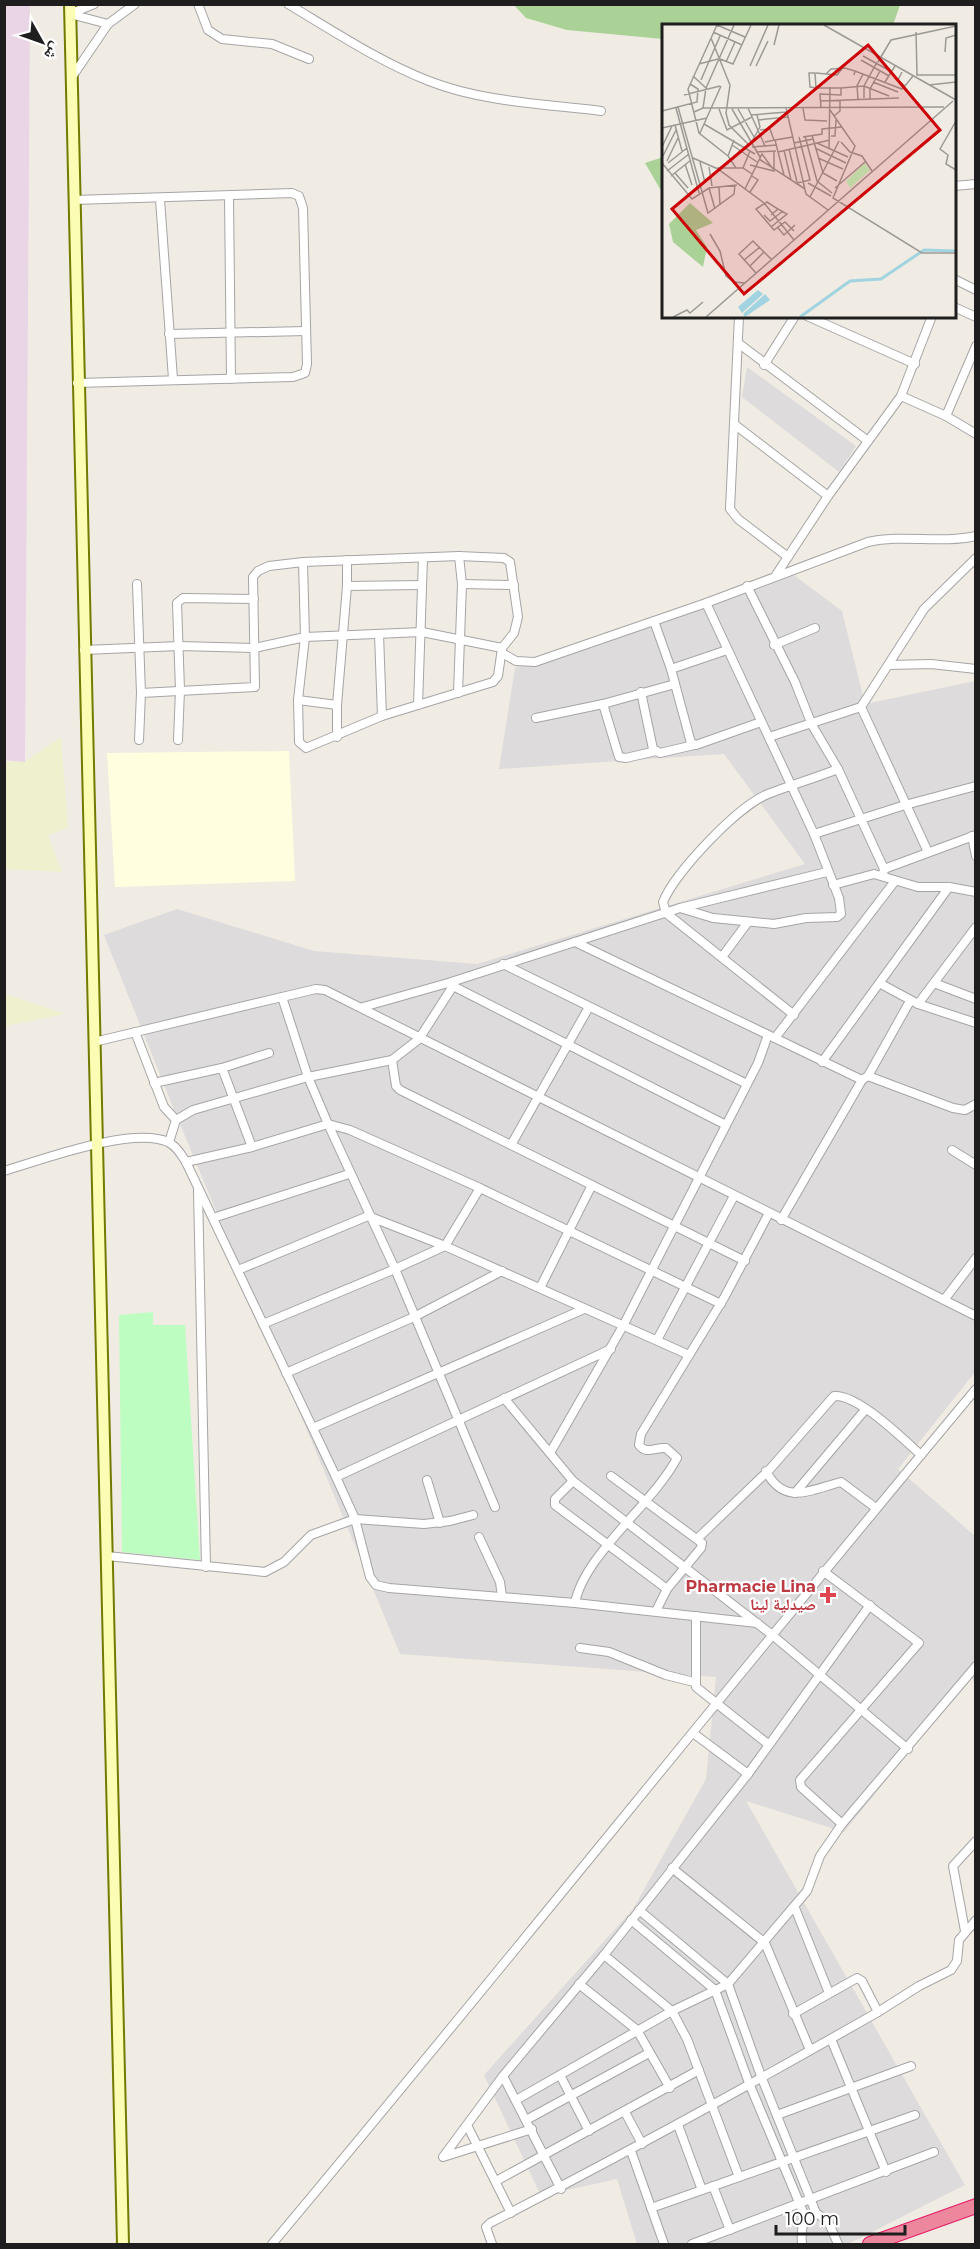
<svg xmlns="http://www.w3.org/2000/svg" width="980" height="2249" viewBox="0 0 980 2249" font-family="Montserrat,'Noto Naskh Arabic',sans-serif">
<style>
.residential{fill:#dddbdb}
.industrial{fill:#ead5e6}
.education{fill:#fffede}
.farmland{fill:#eff0ce}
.forest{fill:#aad296}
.park{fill:#befdc1}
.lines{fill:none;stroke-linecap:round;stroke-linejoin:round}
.street-casing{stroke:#a5a5a5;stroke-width:10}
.secondary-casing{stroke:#727b00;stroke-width:14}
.highway-casing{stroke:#e61966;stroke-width:16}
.street{stroke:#fff;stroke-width:8}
.secondary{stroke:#fcfdb4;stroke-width:10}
.highway{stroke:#ec879d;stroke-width:14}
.health-dot{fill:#e0444e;stroke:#fff;stroke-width:2}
.labels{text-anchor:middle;stroke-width:4.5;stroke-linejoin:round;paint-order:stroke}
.health-label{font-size:16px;font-weight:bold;fill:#be3a42;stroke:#fff;text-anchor:end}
.inset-river{fill:none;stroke:#a1d4e0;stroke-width:3}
.inset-road{fill:none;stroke:#9c9a95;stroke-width:1.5}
.view{fill:#cd0007;fill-opacity:0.15;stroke:#cd0007;stroke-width:3}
.inset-edge{fill:none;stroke:#1e1e1e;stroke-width:3}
</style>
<rect width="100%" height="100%" fill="#f0ece4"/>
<g class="residential">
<polygon points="747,367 856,446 839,472 742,397"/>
<polygon points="787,570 842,611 865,704 975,681 975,1372 898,1469 975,1536 975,1682 970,1677 844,1832 746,1801 965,2185 848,2244 637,2244 617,2179 541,2196 484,2075 633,1909 706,1779 716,1677 400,1654 175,1112 104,935 177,909 314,951 477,964 805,864 724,754 499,769 515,668"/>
</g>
<polygon class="industrial" points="4,5 30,5 25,762 4,760"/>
<polygon class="education" points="289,751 295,881 115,887 107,753"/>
<g class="farmland">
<polygon points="61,737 68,828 48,835 62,872 5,869 5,761 25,762"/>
<polygon points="5,994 65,1014 5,1026"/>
</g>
<g class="forest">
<polygon points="514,5 900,5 893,25 664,26 663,39 567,30 526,18"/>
<polygon points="663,157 664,157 663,194 645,163"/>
</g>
<polygon class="park" points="153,1312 153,1325 185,1325 200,1560 122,1552 119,1315"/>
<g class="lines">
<defs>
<g id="street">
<polyline points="198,4 208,30 222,39 272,44 309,59"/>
<path d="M288 4C333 31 380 62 429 81 482 102 545 104 601 111"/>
<polyline points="72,13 94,4"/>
<polyline points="70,14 108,24"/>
<polyline points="72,77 108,24 135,4"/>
<polyline points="954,186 976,184"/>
<polyline points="229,197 231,379"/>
<polyline points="160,199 173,379"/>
<polyline points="74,200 292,193 299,196 303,208 307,364 305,373 293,377 77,383"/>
<polyline points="954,279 976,290"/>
<polyline points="954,307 976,317"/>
<polyline points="739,316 730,509 738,519 788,557"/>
<polyline points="807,316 915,364"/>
<polyline points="169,334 306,331"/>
<polyline points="738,343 868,441"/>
<polyline points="764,365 795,316"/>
<polyline points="901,396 946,416 976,434"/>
<polyline points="946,416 976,346"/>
<polyline points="734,424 828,496"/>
<polyline points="303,562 305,637 298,700 299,742 306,748 382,716"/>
<polyline points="776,575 828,496 901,396 932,316"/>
<polyline points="137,584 141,693 139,740"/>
<polyline points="462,584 514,585"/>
<polyline points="347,586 347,560"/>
<polyline points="747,586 795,682 812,725 838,769 884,869 883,875"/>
<polyline points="654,621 671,669 691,743 696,745 761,722"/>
<polyline points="774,645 815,628"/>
<polyline points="84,650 179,646 254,648 305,637 422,632 502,648"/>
<path d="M502 653 516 661 535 662 706 603 868 542C904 534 939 544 976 536"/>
<polyline points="889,665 931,664 976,669"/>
<polyline points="671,669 727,650"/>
<polyline points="641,692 653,749 660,753 694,745"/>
<polyline points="141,693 255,687 253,577 258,571 269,566 303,562 459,556 504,558 510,562 518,617 514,633 502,648 498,676 493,682 382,716 379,634"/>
<polyline points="458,693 462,584 459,556"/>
<polyline points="298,700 337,705"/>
<polyline points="603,704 619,757 626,758 656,751"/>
<polyline points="418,705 423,558"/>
<polyline points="861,707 928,852"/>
<polyline points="536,718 603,704 675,684"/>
<polyline points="337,737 337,705 347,586 422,585"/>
<polyline points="769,737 861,707 924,609 976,558"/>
<polyline points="178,740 180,690 177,603 183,598 254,599"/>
<polyline points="814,834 905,805 976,786"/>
<polyline points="972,836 976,856"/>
<polyline points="884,869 976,835"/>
<polyline points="833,885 874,874 918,887 949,887 976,892"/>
<polyline points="680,908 713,918 774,924 806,918 837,917 841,914 839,898 814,834 706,603"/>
<polyline points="575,942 862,1080 868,1076 910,1001"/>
<polyline points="722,957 748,922"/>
<polyline points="503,964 747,1084"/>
<polyline points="934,983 976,999"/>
<polyline points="449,984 726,1125"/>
<polyline points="881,984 918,1004 976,1023"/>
<polyline points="453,986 419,1039 392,1060 396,1086 400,1090 745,1261"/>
<polyline points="282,997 308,1077 328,1124 395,1269 495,1507"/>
<polyline points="918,1004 976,927"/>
<polyline points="363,1007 448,983 680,908 827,872"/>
<path d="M794 1015 666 913 663 902C675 872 738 806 768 794 791 785 815 778 838 769"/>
<polyline points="135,1032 164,1107 176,1120"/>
<polyline points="775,1038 895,881"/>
<polyline points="94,1042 282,997 316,989 325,990 976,1316"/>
<polyline points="822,1062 949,887"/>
<polyline points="222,1068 269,1053"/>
<polyline points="868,1076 953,1108 965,1110 976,1104"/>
<polyline points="154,1083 222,1068 252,1147"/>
<polyline points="169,1142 176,1120 193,1110 308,1077 392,1060"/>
<polyline points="511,1145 589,1007"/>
<polyline points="952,1150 976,1165"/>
<polyline points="186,1162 252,1147 328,1124 350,1130 480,1188 721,1304"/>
<path d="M4 1171C41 1160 132 1126 168 1142 176 1146 181 1154 186 1162L336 1477 355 1519 370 1577 376 1585 389 1588 575 1603 757 1623"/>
<polyline points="198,1190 206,1567"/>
<polyline points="213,1218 349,1174"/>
<polyline points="781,1220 862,1080"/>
<polyline points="238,1270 368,1216 445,1246 689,1355"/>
<polyline points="540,1288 592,1185"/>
<polyline points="944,1300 976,1258"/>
<polyline points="263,1324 395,1269 445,1246 480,1188"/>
<polyline points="657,1340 734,1196"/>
<polyline points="286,1373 414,1317 502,1271"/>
<polyline points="504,1398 573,1481 771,1634 908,1749"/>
<polyline points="313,1428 584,1309"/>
<polyline points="550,1453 623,1326 758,1063 768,1035"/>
<path d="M766 1471C784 1506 810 1490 841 1482L876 1508"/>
<polyline points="611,1476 702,1543 701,1548 667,1589"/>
<polyline points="336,1477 611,1349"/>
<polyline points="427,1480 440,1523"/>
<polyline points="573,1481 555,1499 555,1505 667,1589 656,1611"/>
<polyline points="795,1493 865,1410"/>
<polyline points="479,1537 500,1582 502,1597"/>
<path d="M698 1538 770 1469 834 1396C858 1394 903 1439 921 1455"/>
<polyline points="107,1556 265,1572 284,1562 311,1535 355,1519 424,1524 450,1521 473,1515"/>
<polyline points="823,1571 919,1643 800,1780 801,1787 842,1824"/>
<path d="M575 1603C584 1555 653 1504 677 1458L666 1448C655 1447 646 1455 639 1445L641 1434 724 1298 769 1213"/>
<polyline points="696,1616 696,1687 768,1744"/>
<polyline points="580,1648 609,1652 666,1675 694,1682"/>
<polyline points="693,1733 748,1774"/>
<polyline points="672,1868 765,1943 810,2050"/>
<polyline points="795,1908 829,1993"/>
<polyline points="639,1910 728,1984 761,2076 816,2213"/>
<polyline points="631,1920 715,1990 749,2083 806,2219"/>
<polyline points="965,1931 953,1866 976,1841"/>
<polyline points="604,1955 672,2011 687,2039 739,2177"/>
<polyline points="579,1984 637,2030 670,2088"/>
<polyline points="878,2012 919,1986 951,1970 957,1961 959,1940 976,1920"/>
<polyline points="831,2039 886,2172"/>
<polyline points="560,2075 589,2131"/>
<polyline points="503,2076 561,2189"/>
<polyline points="516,2100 672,2011 728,1984 807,1891 820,1856 842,1824 976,1666"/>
<polyline points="625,2112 642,2144"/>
<polyline points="777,2115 911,2066"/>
<polyline points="526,2120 649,2053"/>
<polyline points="467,2125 511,2213"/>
<polyline points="678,2125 702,2190"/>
<polyline points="532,2129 443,2157 503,2076 604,1955 748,1774 870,1605"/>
<polyline points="631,2151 664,2244"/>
<polyline points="496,2181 699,2070"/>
<polyline points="713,2186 730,2230"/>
<polyline points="651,2208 915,2115"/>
<path d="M272 2244C509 1961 739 1672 976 1389"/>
<path d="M492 2244 486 2227 490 2223C621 2156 750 2085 878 2012L862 1981 857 1978 793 2014"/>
<polyline points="692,2244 934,2152"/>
<path d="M802 2244C801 2231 801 2217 816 2213L828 2221 838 2244"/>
</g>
<polyline id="secondary" points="70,4 123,2244"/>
<polyline id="highway" points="870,2244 976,2206"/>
</defs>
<use href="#street" class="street-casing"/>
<use href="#secondary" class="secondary-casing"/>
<use href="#highway" class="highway-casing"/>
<use href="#street" class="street"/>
<use href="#secondary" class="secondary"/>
<use href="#highway" class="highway"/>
</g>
<path class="health-dot" d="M825 1586h6v6h6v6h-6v6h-6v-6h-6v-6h6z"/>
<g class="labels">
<g class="health-label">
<text x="816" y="1592">Pharmacie Lina<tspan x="816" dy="18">صيدلية لينا</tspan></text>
</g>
</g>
<g transform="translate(662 24)">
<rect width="294" height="294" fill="#f0ece4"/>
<path d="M28 179 51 199 34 206 45 223 41 243 11 218 7 200Z" fill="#aad296"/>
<path d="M203 139 208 146 188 164 184 157Z" fill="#befdc1"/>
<path d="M96 266 101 270 80 289 76 283ZM103 270 108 276 83 293 81 290Z" fill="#a1d4e0"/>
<path class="inset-river" d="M138 293 188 257 219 255 262 226 294 227"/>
<path class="inset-road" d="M55 1 26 65 37 109 66 132M55 1 83 13M162 1 294 76M51 8 80 21M254 8 255 51M49 14 68 61 64 89 67 101 87 121M112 21 117 1M283 28 284 14 294 11M221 29 216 38 229 16 294 2M201 32 230 48M58 35 71 40 89 1M199 36 227 52M64 38 73 18M37 40 56 35M88 42 106 1M94 42 106 17M240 48 236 56 243 62 251 52M154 49 164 50 169 45 183 44 193 47M164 50 175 51 180 45M192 51 193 47 240 65 243 61M254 51H294M31 52 44 64 41 84M39 56 58 12M211 58 236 68M223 58 233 42M267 61 294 58M44 64 72 1M154 64 153 49H147L148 63 155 64H179L202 62 227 72M22 71 58 62M202 74V62L215 38M196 75 195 62 201 50M208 75V65L218 47M158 77 237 74M16 83 46 189 72 170 73 161M14 84 37 169M86 84 103 122M124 84 144 170 166 186M141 84 143 96 165 97M159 84 158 70 179 71V64M57 85 65 106 90 93M70 85 98 133M76 85 92 113M168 86 193 122 171 174 260 229H294M0 87 35 78 36 65 28 60M32 88 41 84 282 83M89 91 125 88M172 92 178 87V76M96 96 126 93M294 97 278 125 286 131 284 140 294 146M42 100 93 130M13 101 20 127M0 104 45 94M98 106 108 105 112 116M38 109 59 62M150 111 161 149 175 157M143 112 155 157 170 169M169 112H173L174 96M141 113 160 110V105L180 103M72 116 66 132 74 144M113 116 131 113M103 118 113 116 122 151M179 118 188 128 200 132 210 147M89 119 98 103 95 91M132 119 151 115M155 119 186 133M70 121 95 138M0 123 10 102M90 123 114 121M153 124 184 139M167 124 168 63M127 125 135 158M122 126 129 156M94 128 114 127M116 128 168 116M1 132 14 106M31 134 56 145 102 179M156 134 181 145M97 135 143 165M5 137 16 114M38 138 43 159M0 139 30 175 47 164 75 161M6 139 25 124M23 140 30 161M88 141 112 147V127M47 143 50 162M55 144H81L90 150M81 144 88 127M5 147 27 130M13 149 26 164M9 152 29 136M135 159 148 156 137 113M146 159 169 172M57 163 58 181M47 164 53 185M173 164 203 138M83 165 100 130 111 145M88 168 96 156 90 152M148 173 177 117M102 179 132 216M102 191 108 197 121 187M109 191 116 185 105 178 94 185 112 206 123 198 132 207M109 203 125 190 116 185M116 204 122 211 133 201M48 210 58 227 64 252 72 258 83 259M82 236 98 223M88 242 102 228M94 249 77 230 91 217 110 236M11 293 25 286 28 289 41 278M44 293 291 77"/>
<path class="view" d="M206 21 278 106 82 270 10 185Z"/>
<rect width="294" height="294" class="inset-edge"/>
</g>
<rect width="980" height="2249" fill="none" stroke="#1e1e1e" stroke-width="12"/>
<g transform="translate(42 42) rotate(130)" stroke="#ffffff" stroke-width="4.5" paint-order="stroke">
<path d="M0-4.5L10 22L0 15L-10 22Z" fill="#1e1e1e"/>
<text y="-9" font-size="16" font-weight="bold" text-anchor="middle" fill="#1e1e1e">ش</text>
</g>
<path d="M776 2225v9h129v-9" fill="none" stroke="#1e1e1e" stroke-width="3"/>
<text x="785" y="2225" font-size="18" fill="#1e1e1e" stroke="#ffffff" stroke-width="4.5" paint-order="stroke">100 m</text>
</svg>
